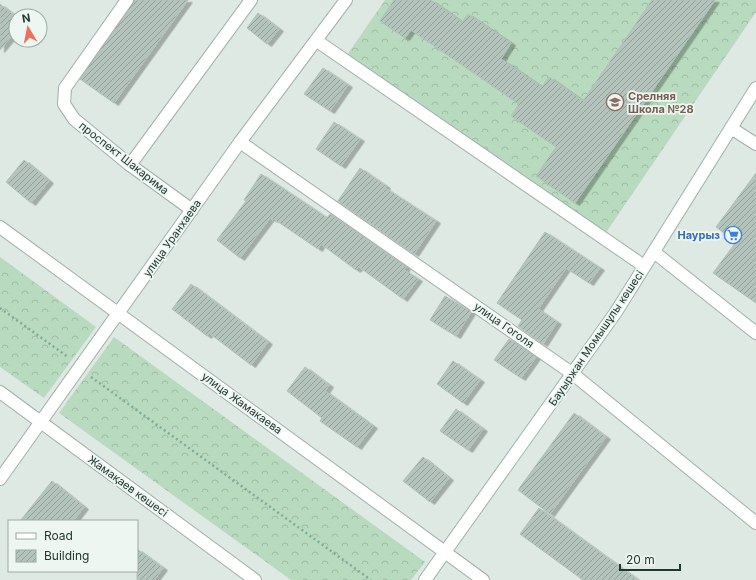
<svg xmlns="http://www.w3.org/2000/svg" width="756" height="580" viewBox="0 0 756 580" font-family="Inter,sans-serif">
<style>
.forest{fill:url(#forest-crowns)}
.building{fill:url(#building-hatch);stroke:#b1c2ba;filter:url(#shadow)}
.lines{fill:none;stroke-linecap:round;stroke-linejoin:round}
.lane-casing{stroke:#a1b0aa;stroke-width:14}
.street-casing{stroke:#a1b0aa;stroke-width:14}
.secondary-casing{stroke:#9eb4aa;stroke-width:14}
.path{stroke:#80ab9a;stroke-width:2.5;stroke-dasharray:2 3;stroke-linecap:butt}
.lane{stroke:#fff;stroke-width:12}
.street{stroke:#fff;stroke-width:12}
.secondary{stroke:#fff;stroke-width:12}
.labels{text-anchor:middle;stroke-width:3.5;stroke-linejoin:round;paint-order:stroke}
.education-label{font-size:11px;font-weight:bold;fill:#785e54;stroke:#eef6f2;text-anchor:start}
.street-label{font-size:11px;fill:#203830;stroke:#eef6f2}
.shop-label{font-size:11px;font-weight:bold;fill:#366cbe;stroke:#eef6f2;text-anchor:end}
</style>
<defs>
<pattern id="forest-crowns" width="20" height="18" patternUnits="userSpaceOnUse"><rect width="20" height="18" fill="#b8dabe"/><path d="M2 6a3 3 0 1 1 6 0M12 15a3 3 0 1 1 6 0" fill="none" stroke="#9ebca4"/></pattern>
<pattern id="building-hatch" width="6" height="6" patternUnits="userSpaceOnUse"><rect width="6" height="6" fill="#b4c4bc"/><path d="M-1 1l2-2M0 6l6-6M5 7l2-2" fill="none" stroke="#92a099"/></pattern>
<filter id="shadow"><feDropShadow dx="4.5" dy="2.5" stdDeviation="0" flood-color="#0004"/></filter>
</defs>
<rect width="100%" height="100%" fill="#dee9e3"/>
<g class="forest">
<polygon points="385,0 756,0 756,12 605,234 345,58"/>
<polygon points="0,257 96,327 44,398 0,367"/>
<polygon points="114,337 425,562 411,580 291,580 59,413"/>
</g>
<g class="building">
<polygon points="134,0 188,0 114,103 80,79"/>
<polygon points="394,0 431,0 462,22 468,14 511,43 501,59 542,87 549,77 583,101 652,0 715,0 575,203 536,176 556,147 511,116 519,104 411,30 405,38 380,21"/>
<polygon points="0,4 16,17 16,31 0,50"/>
<polygon points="258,13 279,29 267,44 247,28"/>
<polygon points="323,68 348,85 330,111 304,94"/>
<polygon points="334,122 360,139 341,166 316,149"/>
<polygon points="24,160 49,181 31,203 6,182"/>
<polygon points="360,168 386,186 385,188 436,221 414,254 338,201"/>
<polygon points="756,173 756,303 713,273 736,242 716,227"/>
<polygon points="261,174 327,218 330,214 406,267 404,270 418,279 403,299 359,267 356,270 321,244 318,249 274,219 273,220 270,218 240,258 217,240 246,201 244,200"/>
<polygon points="545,232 600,268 589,283 566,268 538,309 557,322 543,344 518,326 522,320 497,303"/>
<polygon points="191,284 268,342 251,365 209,333 207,336 172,309"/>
<polygon points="445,296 471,312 456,336 430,320"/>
<polygon points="509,339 536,357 521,378 494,360"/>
<polygon points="453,361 480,380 463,403 437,384"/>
<polygon points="305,367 329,385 325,391 373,426 357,447 320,421 322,418 287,391"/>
<polygon points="456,409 483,429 468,450 440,431"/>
<polygon points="574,413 606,437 550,514 518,490"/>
<polygon points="423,457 449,478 430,502 403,481"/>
<polygon points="52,481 84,507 73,521 20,521"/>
<polygon points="539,508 638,580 583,580 520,534"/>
<polygon points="137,549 163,568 154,580 137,580"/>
</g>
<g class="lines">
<defs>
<g id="lane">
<polyline points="731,128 756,144"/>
<polyline points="130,165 251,0"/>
<polyline points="654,252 756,333"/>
</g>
<g id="street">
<polyline points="127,0 65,88 64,104 74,119 130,165 192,210"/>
<polyline points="317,41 644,266"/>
<polyline points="240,142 573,374 756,523"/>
<polyline points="0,227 483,580"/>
<polyline points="0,392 255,580"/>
<polyline points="0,479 240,142 346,0"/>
</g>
<polyline id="secondary" points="425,580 616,312 756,88"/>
</defs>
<use href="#lane" class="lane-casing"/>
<use href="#street" class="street-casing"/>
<use href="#secondary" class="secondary-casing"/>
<g class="path">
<polyline points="0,308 68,357"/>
<polyline points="91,377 371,580"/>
</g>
<use href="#lane" class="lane"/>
<use href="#street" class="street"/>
<use href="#secondary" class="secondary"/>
</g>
<defs>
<symbol id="school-ring" viewBox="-11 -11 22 22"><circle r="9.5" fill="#eef6f2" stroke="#8d6e63" stroke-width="1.5"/><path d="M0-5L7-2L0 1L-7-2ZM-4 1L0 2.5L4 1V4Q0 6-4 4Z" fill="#8d6e63"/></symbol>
<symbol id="supermarket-ring" viewBox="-11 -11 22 22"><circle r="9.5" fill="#eef6f2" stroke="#3f7fe0" stroke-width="1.5"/><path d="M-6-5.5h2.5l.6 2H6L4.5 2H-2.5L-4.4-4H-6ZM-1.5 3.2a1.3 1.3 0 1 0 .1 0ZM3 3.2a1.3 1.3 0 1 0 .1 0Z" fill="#3f7fe0"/></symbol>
</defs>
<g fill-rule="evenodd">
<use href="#school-ring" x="605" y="92" width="20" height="20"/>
<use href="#supermarket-ring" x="723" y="225" width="20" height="20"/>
</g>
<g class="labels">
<g class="education-label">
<text x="628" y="100">Срелняя<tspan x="628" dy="13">Школа №28</tspan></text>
</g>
<g class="street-label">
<text transform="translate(124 158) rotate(38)" y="4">проспект Шакарима</text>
<text transform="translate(172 238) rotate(-55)" y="4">улица Уранхаева</text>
<text transform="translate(504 325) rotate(35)" y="4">улица Гоголя</text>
<text transform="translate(596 338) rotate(-56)" y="4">Бауыржан Момышұлы көшесі</text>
<text transform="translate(242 403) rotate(36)" y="4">улица Жамакаева</text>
<text transform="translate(128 486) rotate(36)" y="4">Жамақаев көшесі</text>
</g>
<g class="shop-label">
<text x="720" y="239">Наурыз</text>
</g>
</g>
<rect x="8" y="520" width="130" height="52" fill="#eef6f2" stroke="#9caaa4"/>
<rect x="16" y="533" width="20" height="6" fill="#ffffff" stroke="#9caaa4"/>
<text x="44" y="540" font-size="12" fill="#203830">Road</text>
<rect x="16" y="550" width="20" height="12" fill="url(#building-hatch)" stroke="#9caaa4"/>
<text x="44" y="560" font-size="12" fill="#203830">Building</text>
<g transform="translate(28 28) rotate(350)"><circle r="19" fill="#eef6f2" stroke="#9caaa4"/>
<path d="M0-3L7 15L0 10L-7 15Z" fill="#eb715a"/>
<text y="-6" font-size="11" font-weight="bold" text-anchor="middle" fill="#203830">N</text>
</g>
<path d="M620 564v6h60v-6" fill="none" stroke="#203830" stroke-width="2"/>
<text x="626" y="564" font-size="12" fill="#203830" stroke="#eef6f2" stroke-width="3" paint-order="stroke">20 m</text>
</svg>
